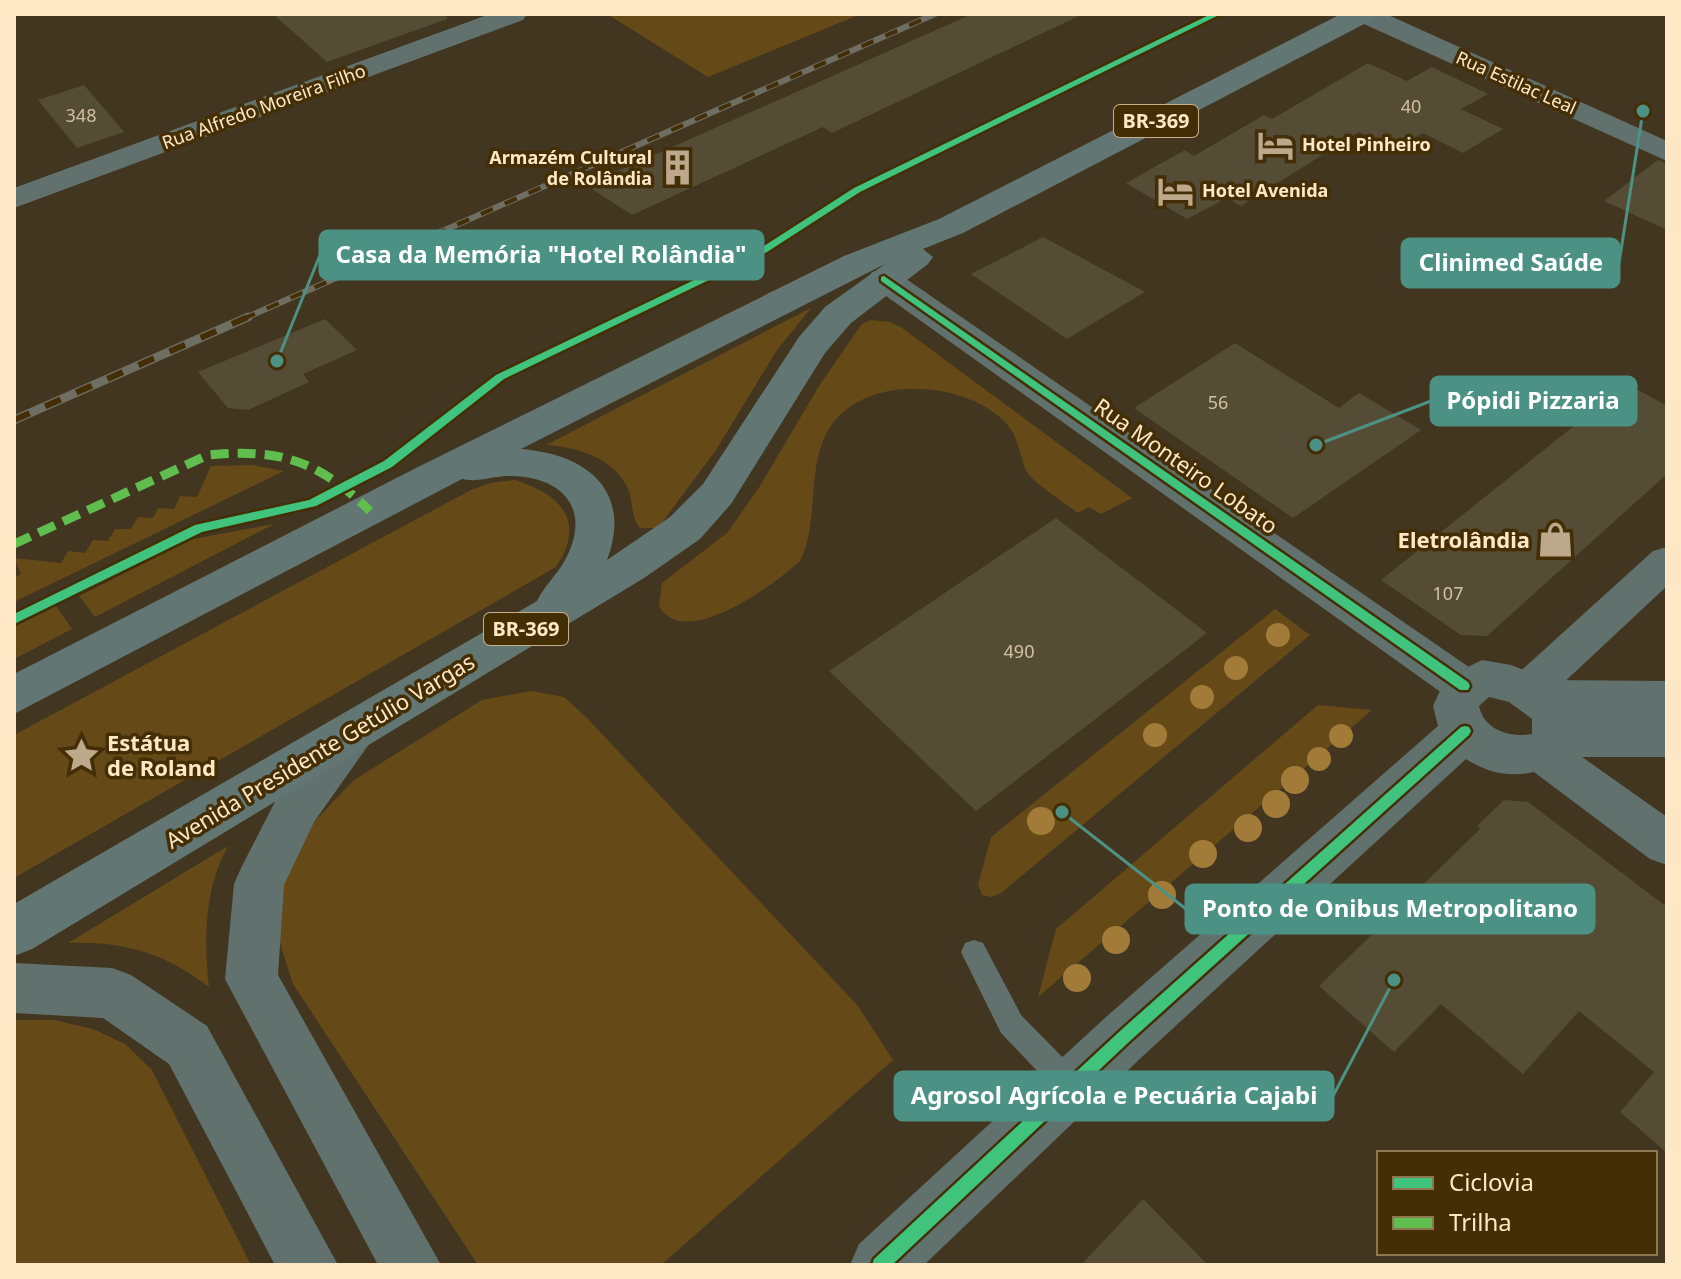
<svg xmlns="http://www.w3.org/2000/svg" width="1681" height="1279" viewBox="0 0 1681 1279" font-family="'Noto Sans',sans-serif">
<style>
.green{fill:#654a18}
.building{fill:#554c36}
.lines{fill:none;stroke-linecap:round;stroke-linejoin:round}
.service{fill:#61726e;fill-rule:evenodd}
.minor{fill:#61726e;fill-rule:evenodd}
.tertiary{fill:#61726e;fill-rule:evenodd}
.primary{fill:#627773;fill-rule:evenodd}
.rail-far1-casing{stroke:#6f6e62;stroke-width:6}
.rail-casing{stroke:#6f6e62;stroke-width:9}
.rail-far1{stroke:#442e06;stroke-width:4;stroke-dasharray:13;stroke-linecap:butt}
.rail{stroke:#442e06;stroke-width:6;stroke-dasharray:17;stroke-linecap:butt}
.quiet{stroke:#5fbe4e;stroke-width:9;stroke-dasharray:18 9;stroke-linecap:butt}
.cycleway-casing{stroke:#442e06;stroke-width:5}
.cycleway{fill:#40c37c;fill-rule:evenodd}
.tree{fill:#a37b38}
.labels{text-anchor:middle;stroke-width:7;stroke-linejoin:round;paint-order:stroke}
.far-street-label{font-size:18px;fill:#fee7c5;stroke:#442e06}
.number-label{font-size:18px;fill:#d4c0a1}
.far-poi-label{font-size:18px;font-weight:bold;fill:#fee7c5;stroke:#442e06;text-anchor:start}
.shield{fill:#442e06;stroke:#c6b08c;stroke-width:2}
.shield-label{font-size:20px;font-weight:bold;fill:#fee7c5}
.street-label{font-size:22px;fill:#fee7c5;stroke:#442e06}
.poi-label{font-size:22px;font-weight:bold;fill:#fee7c5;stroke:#442e06;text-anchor:end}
.leader{fill:none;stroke:#4b9284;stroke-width:3}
.callout-dot{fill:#4b9284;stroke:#442e06;stroke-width:3}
.callout{fill:#4b9284;stroke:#4b9284;stroke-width:3}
.callout-label{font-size:24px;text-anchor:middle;font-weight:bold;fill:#fff}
</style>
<rect width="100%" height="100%" fill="#423621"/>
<g class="green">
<polygon points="607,14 861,14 708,77"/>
<path d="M811 308 777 350 716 450 658 528H640C630 517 634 500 627 487 613 457 575 447 546 445Z"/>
<path d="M870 320 890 322 902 328 1132 498 1101 514 1089 507 1078 513C1067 504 1031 482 1026 470 1018 452 1019 436 1004 421 959 377 849 373 823 441 808 478 818 526 800 561 775 584 684 652 659 606L662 583 727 533 760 486 819 386 861 325Z"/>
<polygon points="252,465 284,471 14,602 14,578 21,574 14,558 61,563 68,551 85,553 93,540 108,541 115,529 131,529 138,517 153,518 158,508 174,509 180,496 197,497 211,466"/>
<path d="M515 480C560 494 587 521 556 567L14 878V735L471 490 490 483Z"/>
<polygon points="274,524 95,617 79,596 193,539"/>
<polygon points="56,606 72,629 14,659 14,627"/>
<polygon points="1275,609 1310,635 1001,893 992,897 982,895 978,885 991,837"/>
<polygon points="531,691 564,697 587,718 858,1006 893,1060 661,1265 478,1265 293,984 280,943 280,892 313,823 354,780 482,700"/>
<polygon points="1318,705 1372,710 1038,997 1056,929"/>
<path d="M228 846C204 889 204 939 209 987 165 953 123 941 68 943Z"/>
<polygon points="14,1020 54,1020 93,1029 125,1044 152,1070 251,1265 14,1265"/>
</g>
<g class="building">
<polygon points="273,14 446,14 447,19 327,62"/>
<polygon points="972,14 1083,14 832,133 823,127 632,215 592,189 595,187 591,183"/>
<polygon points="1368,63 1407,81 1432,67 1488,94 1461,109 1503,129 1463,153 1423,133 1393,150 1359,132 1241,206 1227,198 1187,219 1126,183 1185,150 1194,156 1264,115 1272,119"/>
<polygon points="84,85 124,132 77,148 38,100"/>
<polygon points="1658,160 1667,164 1667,230 1604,201"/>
<polygon points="1043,237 1145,292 1067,339 971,274"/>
<polygon points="325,319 357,350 303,374 309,382 248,410 228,408 198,372"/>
<polygon points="1235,343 1339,408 1359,393 1421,430 1293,518 1134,408"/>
<polygon points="1622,381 1667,406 1667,474 1487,636 1461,635 1381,580 1595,409 1591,407"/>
<polygon points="1056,518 1207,633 976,811 829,671"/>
<polygon points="1504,800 1528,802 1667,907 1667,1153 1620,1112 1654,1072 1579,1011 1523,1074 1441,1004 1394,1052 1319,986 1481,828 1477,826"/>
<polygon points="1143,1199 1208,1265 1081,1265"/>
</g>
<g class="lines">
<polygon class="service" points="974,940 983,943 1021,1015 1081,1076 1085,1086 1081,1096 1071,1100 1061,1096 1001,1033 961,952 965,943"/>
<g class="minor">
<polygon points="490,14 527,14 523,20 14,208 14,188"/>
<polygon points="1351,14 1386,14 1667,141 1667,161 1355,20"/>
<polygon points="884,269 896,272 1479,674 1486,686 1479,698 1464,703 1449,698 872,286 868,279 872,272"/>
<polygon points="1667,547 1667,586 1544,701 1529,707 1514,701 1507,689 1514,677 1653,551"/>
<polygon points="1542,734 1558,740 1667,817 1667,865 1650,859 1526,766 1520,753 1526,740"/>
</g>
<g class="tertiary">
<path d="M1482 660 1511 665 1549 680 1667 681V757H1570L1568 761C1531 776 1502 782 1466 759L1144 1055 924 1265H850L859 1244 1106 1017 1438 726 1433 706 1446 678ZM1489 697 1509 702 1532 719V734C1510 738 1484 730 1479 706Z"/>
<polygon points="356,711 372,716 379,730 314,822 284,885 278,975 441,1265 378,1265 225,979 234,884 241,868 280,792 340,716"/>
<polygon points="14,963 112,968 131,975 207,1026 338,1265 275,1265 169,1064 103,1018 14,1013"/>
</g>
<path class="primary" d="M1341 14H1376L1372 20 963 233 923 249 933 257 928 264 851 323 825 353 731 504 700 539 644 578 32 949 14 956V904L537 601C544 586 557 575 565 560 592 510 564 477 511 476 495 475 478 483 462 479L14 714V674L416 468 844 256 939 219ZM885 264 825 307 799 337 703 484 670 517 607 560C633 491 587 454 521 449Z"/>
<defs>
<polyline id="rail-far1" points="243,319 935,14"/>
<polyline id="rail" points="14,420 248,317"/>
</defs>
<use href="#rail-far1" class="rail-far1-casing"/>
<use href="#rail" class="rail-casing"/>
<use href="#rail-far1" class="rail-far1"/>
<use href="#rail" class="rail"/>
<path class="quiet" d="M14 544 208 455C280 448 319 461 370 511"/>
<defs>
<g id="cycleway">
<polygon points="1211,14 1221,14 860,192 767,252 504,379 392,467 316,506 202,532 14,624 14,614 195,525 309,500 384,461 496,375 761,248 854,188"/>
<polygon points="884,276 1468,682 1470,686 1468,690 1460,690 881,281 881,277"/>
<polygon points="1465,726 1469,727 1471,731 1469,735 1130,1041 892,1265 872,1265 874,1259 1120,1031 1461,727"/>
</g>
</defs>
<use href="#cycleway" class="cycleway-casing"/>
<use href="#cycleway" class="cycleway"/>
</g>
<g class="tree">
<circle cx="1278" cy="635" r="12"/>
<circle cx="1236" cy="668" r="12"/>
<circle cx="1202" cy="697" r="12"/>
<circle cx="1155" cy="735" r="12"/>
<circle cx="1341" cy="736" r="12"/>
<circle cx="1319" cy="759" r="12"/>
<circle cx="1295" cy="780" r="14"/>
<circle cx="1276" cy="804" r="14"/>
<circle cx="1041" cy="821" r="14"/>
<circle cx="1248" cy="828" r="14"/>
<circle cx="1203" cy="854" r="14"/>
<circle cx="1162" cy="895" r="14"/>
<circle cx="1116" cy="940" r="14"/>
<circle cx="1077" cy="978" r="14"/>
</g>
<defs>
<symbol id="hotel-bare" viewBox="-9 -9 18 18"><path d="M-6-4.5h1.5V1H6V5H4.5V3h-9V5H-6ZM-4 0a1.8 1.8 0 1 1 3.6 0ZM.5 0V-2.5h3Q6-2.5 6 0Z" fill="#bca98c" stroke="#442e06" stroke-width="2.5" paint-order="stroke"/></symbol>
<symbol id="building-bare" viewBox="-9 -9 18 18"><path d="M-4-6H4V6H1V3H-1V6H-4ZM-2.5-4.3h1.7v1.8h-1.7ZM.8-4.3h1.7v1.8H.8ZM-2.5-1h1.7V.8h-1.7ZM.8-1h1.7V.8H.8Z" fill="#bca98c" stroke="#442e06" stroke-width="2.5" paint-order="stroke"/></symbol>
<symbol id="shop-bare" viewBox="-9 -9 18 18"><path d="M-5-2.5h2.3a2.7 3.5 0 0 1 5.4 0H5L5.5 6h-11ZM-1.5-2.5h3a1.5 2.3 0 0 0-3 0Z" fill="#bca98c" stroke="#442e06" stroke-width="2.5" paint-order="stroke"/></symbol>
<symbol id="sight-bare" viewBox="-9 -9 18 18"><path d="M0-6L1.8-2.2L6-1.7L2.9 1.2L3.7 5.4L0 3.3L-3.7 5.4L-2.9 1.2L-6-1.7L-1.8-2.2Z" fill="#bca98c" stroke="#442e06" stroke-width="2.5" paint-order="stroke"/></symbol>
</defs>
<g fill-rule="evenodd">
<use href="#hotel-bare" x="1250" y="120" width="51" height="51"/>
<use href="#building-bare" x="652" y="142" width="51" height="51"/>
<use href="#hotel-bare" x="1150" y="166" width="51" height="51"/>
<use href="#shop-bare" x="1530" y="514" width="51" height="51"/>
<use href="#sight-bare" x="56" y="730" width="51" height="51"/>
</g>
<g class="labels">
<g class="far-street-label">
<text transform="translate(1516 83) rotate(24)" y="6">Rua Estilac Leal</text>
<text transform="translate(264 107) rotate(-20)" y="6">Rua Alfredo Moreira Filho</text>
</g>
<g class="number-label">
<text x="1411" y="113">40</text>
<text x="81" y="122">348</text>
<text x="1218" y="409">56</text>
<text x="1448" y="600">107</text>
<text x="1019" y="658">490</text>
</g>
<g class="far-poi-label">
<text x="1302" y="151">Hotel Pinheiro</text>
<text x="652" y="164" text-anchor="end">Armazém Cultural<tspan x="652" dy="21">de Rolândia</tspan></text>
<text x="1202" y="197">Hotel Avenida</text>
</g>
<g class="shield">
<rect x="1114" y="105" width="84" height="32" rx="6"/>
<rect x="484" y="613" width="84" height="32" rx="6"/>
</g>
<g class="shield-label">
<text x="1156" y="128">BR-369</text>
<text x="526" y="636">BR-369</text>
</g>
<g class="street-label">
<text transform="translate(1186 466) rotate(35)" y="8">Rua Monteiro Lobato</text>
<text transform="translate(320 751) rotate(-31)" y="8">Avenida Presidente Getúlio Vargas</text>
</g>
<g class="poi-label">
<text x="1530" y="548">Eletrolândia</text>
<text x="107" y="751" text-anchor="start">Estátua<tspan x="107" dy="25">de Roland</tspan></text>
</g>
</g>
<path class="leader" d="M277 361L320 255M1643 111L1619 263M1316 445L1431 401M1062 812L1186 909M1394 980L1333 1096"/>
<g class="callout-dot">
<circle cx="277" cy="361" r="8"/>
<circle cx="1643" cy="111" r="8"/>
<circle cx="1316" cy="445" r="8"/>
<circle cx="1062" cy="812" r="8"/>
<circle cx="1394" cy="980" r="8"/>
</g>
<g class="callout">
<rect x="320" y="231" width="443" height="48" rx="8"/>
<rect x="1402" y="239" width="217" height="48" rx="8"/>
<rect x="1431" y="377" width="205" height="48" rx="8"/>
<rect x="1186" y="885" width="408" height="48" rx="8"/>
<rect x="895" y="1072" width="438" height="48" rx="8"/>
</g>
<g class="callout-label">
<text x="541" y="263">Casa da Memória "Hotel Rolândia"</text>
<text x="1511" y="271">Clinimed Saúde</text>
<text x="1533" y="409">Pópidi Pizzaria</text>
<text x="1390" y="917">Ponto de Onibus Metropolitano</text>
<text x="1114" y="1104">Agrosol Agrícola e Pecuária Cajabi</text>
</g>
<rect width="1681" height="1279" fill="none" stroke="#fee7c5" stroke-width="32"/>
<rect x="1377" y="1151" width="280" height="104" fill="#442e06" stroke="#8e7852" stroke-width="2"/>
<rect x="1393" y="1177" width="40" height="12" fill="#40c37c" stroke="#8e7852" stroke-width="2"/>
<text x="1449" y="1191" font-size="24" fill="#fee7c5">Ciclovia</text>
<rect x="1393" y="1217" width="40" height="12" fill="#5fbe4e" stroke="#8e7852" stroke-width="2"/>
<text x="1449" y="1231" font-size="24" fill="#fee7c5">Trilha</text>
</svg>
